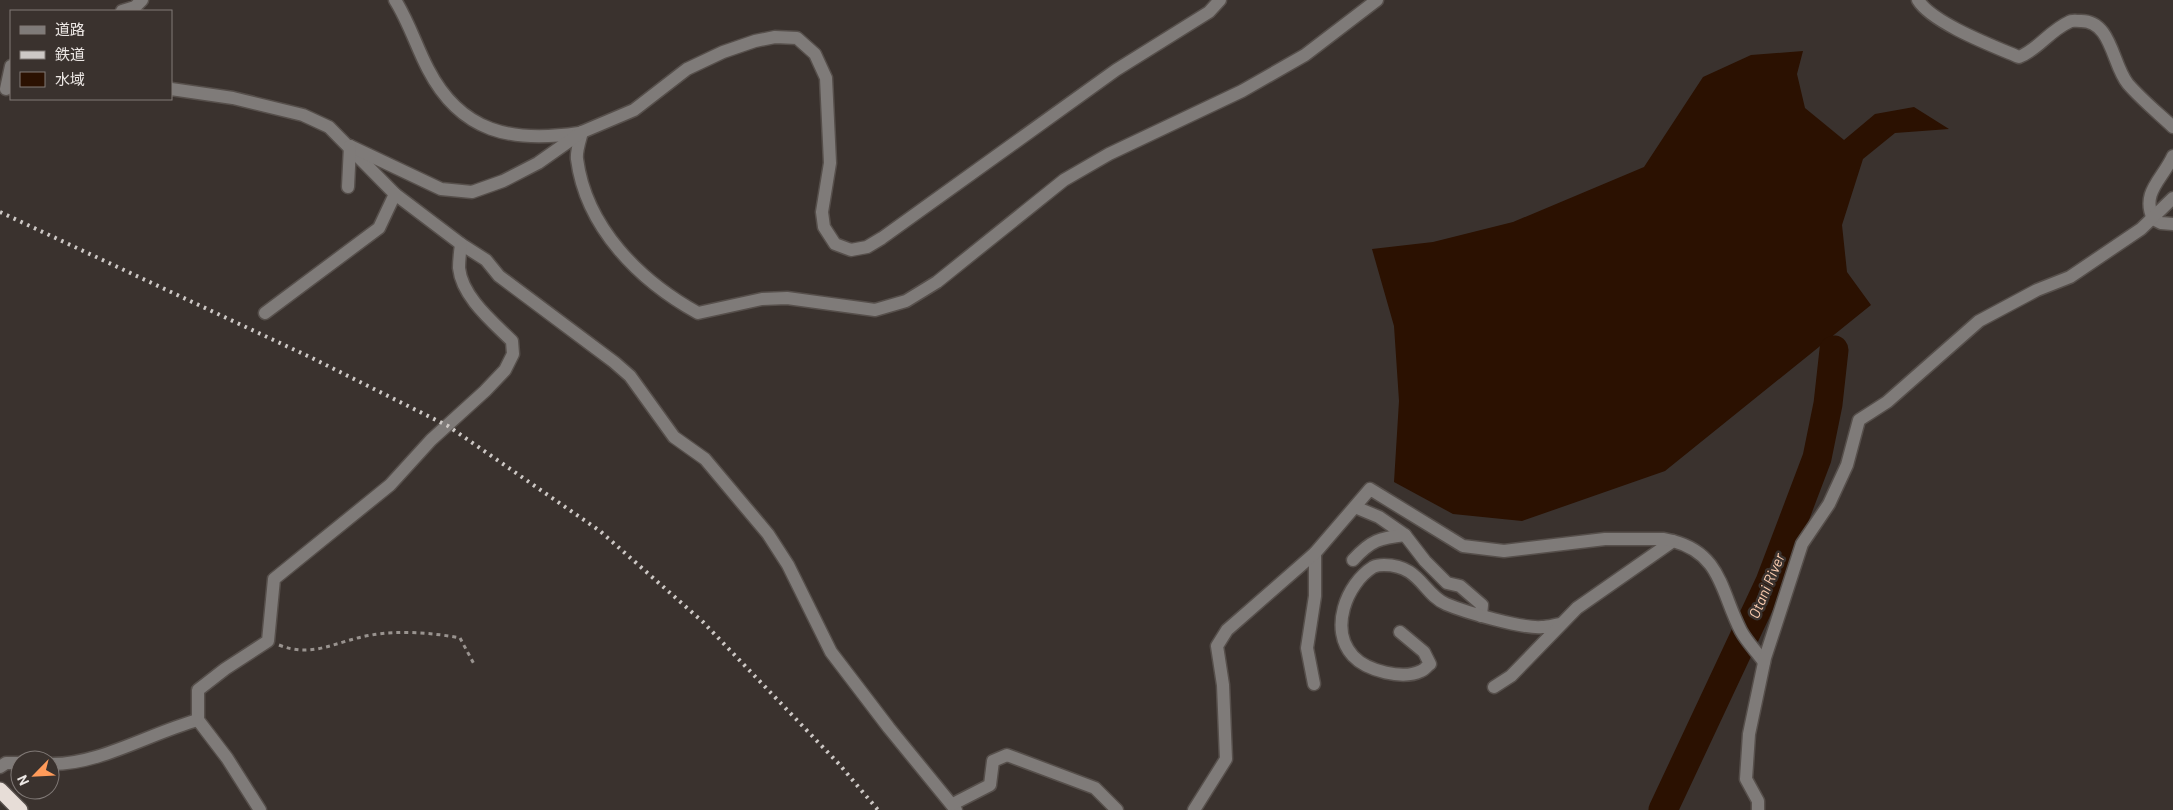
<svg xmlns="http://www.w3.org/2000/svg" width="2173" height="810" viewBox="0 0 2173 810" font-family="Barlow,'Noto Sans JP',sans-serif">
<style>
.water{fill:#2b1101}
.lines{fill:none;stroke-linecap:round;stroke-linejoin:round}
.river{stroke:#2b1101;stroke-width:29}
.minor-casing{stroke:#564f4b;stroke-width:15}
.highway-casing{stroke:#564f4b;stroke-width:18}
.path{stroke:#99938f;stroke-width:3;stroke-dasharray:4 4;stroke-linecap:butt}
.minor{stroke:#7f7b79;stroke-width:12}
.highway{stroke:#e7ddd7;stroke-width:15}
.rail{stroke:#cdc8c5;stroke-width:4;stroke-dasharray:2.5 5;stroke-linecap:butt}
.labels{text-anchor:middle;stroke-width:5;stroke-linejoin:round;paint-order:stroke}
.water-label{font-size:15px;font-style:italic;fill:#fccdb0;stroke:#3a322e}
</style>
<rect width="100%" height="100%" fill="#3a322e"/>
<polygon class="water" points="1803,51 1797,74 1805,108 1844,140 1875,114 1914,107 1949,129 1895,133 1863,159 1842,225 1847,272 1871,305 1665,471 1522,521 1453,514 1394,482 1399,401 1394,326 1372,249 1433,242 1513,222 1644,167 1703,77 1751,55"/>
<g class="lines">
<polyline class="river" points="1663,810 1770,582 1817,458 1828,404 1834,350"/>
<defs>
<g id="minor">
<path d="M395 0C409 22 416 46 428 69 461 133 512 143 579 133"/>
<path d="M1918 0C1932 23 1993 46 2019 57 2039 49 2049 31 2069 22 2072 20 2076 21 2080 21 2112 20 2112 65 2128 84 2142 100 2158 113 2173 127"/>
<polyline points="122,11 135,7 142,0"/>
<polyline points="6,89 11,66"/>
<polyline points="171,89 233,98 303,115 329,127 395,194 461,244 486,260 499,276 614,362 630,376 674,437 705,459 768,534 788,565 831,652 889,728 956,810"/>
<path d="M582 132C580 140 576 151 577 159 586 228 640 281 698 313L762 299 787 298 875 310 906 301 937 282 1064 180 1109 154 1242 91 1305 55 1377 0"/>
<polyline points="350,146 441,189 472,192 503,181 538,163 582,132 634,110 687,69 723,52 755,41 775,37 797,38 815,54 826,78 830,163 822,212 824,227 835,244 851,250 867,247 882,238 1116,70 1209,12 1220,0"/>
<path d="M2173 156C2162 180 2141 192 2153 219L2161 223 2173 224"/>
<polyline points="348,187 350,146"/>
<polyline points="265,313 379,228 395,194"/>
<polyline points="1355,507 1379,517 1405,535 1425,561 1447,583 1460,586 1482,605 1481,616"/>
<path d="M1353 560C1371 540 1380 538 1405 535"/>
<path d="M1400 632 1424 652 1430 664C1427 666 1424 670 1421 671 1403 680 1367 671 1353 656 1329 630 1346 584 1373 567 1377 565 1380 565 1384 565 1420 565 1423 594 1446 604 1465 612 1523 629 1542 627 1548 627 1554 625 1561 624"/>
<polyline points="1314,684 1307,648 1315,596 1315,553"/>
<path d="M1494 687 1511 676 1577 608 1673 541C1722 554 1721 593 1741 631 1747 642 1757 652 1764 662"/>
<path d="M50 764C99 765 150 733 198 720"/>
<polyline points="0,767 6,763 20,763"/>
<polyline points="953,804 990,785 993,761 1007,755 1095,788 1117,810"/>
<path d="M260 810 227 758 198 720V690L225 669 268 641 274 579 390 485 431 440 485 391 505 370 513 354 512 341C493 322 462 297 459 268 459 261 460 252 461 244"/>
<polyline points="1194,810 1226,759 1223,685 1217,646 1227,630 1315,553 1370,489 1463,546 1504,551 1605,539 1664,539 1673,541"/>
<polyline points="1758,810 1758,801 1746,779 1749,734 1765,658 1802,544 1829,504 1847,465 1859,420 1887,402 1979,321 2037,290 2070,277 2141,229 2173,198"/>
</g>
<polyline id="highway" points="0,790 20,810"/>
</defs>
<use href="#minor" class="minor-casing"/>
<use href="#highway" class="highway-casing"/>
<path class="path" d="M279 645C313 659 338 640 372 635 397 630 435 633 460 638L474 664"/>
<use href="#minor" class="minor"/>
<use href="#highway" class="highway"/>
<polyline class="rail" points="0,212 312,358 448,426 600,531 703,622 839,764 878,810"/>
</g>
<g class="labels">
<g class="water-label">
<text transform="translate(1767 586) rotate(-67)" y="5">Otani River</text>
</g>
</g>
<rect x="10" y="10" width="162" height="90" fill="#3a322e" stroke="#817a77"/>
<rect x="20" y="26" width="25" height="8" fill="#7f7b79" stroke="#817a77"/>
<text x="55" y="35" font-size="15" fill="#ece7e4">道路</text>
<rect x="20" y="51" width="25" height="8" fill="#cdc8c5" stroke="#817a77"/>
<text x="55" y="60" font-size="15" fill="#ece7e4">鉄道</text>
<rect x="20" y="72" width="25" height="15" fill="#2b1101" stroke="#817a77"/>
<text x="55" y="85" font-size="15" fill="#ece7e4">水域</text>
<g transform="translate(35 775) rotate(246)"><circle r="24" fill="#3a322e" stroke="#817a77"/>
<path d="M0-4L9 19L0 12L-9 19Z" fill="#ff9b5a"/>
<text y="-8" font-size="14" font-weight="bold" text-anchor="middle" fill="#ece7e4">N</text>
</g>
</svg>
